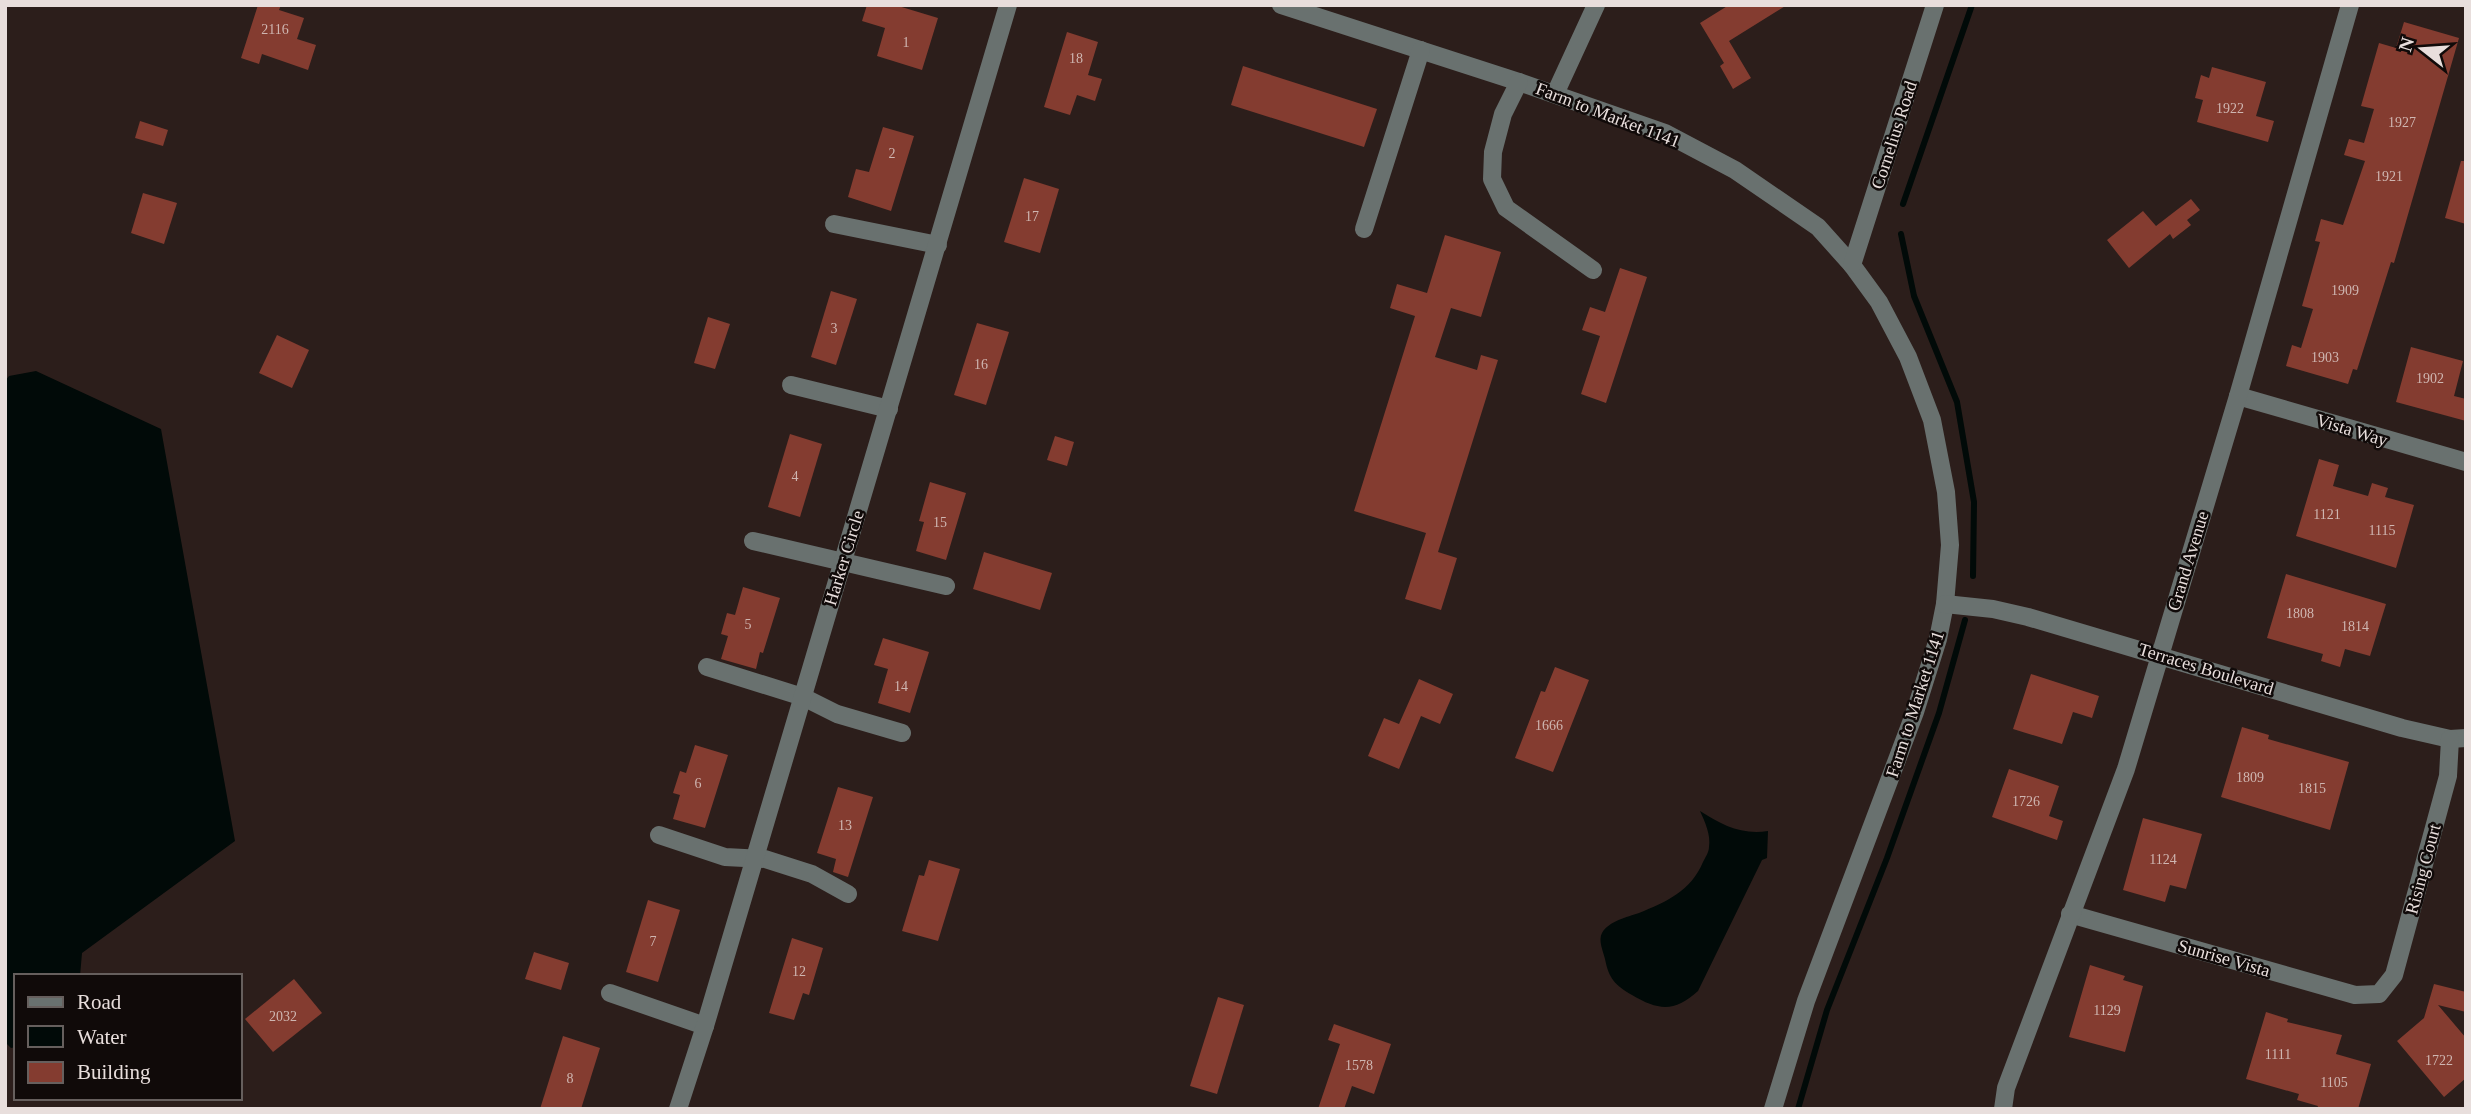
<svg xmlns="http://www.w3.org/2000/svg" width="2471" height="1114" viewBox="0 0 2471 1114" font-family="'Times New Roman',serif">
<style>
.water{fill:#010a08}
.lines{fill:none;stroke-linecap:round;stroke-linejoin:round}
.stream{stroke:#010a08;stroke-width:6}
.building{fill:#843c30}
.minor{stroke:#69716f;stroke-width:18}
.labels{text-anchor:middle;stroke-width:5;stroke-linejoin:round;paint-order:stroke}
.number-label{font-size:14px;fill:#cfb6b1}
.street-label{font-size:18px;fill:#e8dedc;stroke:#100a09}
</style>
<rect width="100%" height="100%" fill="#2c1e1b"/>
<g class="water">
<polygon points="36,371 161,429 235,841 82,953 80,976 16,976 16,1047 11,1048 5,1042 5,381 9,376"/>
<path d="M1700 811C1722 825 1741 835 1768 831L1767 858 1762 860 1698 991C1675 1012 1659 1011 1632 995 1615 985 1609 979 1605 959 1603 951 1598 940 1602 933 1609 921 1627 917 1639 913 1666 902 1691 891 1703 862 1705 858 1709 852 1709 847 1711 835 1705 822 1700 811Z"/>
</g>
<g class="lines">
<g class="stream">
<polyline points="1903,204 1972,5"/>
<polyline points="1901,234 1914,296 1957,402 1974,502 1973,576"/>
<polyline points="1798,1109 1827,1010 1887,858 1939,713 1965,620"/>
</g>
</g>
<g class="building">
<polygon points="258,5 281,5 279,10 304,18 297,39 316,45 308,70 262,54 259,64 241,58"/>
<polygon points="867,5 895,5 938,18 922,70 877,56 885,28 862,21"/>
<polygon points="1729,5 1787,5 1729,41 1751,78 1733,89 1720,66 1724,63 1700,23"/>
<polygon points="2404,22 2459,38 2394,263 2391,262 2357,370 2353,369 2348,384 2286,366 2292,345 2301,348 2313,309 2302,306 2320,242 2315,241 2321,219 2343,225 2365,161 2344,155 2349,139 2364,143 2374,109 2361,106 2379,43 2396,48"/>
<polygon points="1067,32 1098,42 1088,75 1102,79 1095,101 1077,95 1070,115 1044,107"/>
<polygon points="1243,66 1377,109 1364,147 1231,105"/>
<polygon points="2212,67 2266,82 2256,116 2274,121 2268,142 2197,122 2203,100 2195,98 2201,75 2209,78"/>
<polygon points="140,121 168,130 163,146 135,138"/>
<polygon points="883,127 914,136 891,211 848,197 856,169 869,172"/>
<polygon points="2461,161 2466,161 2466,224 2445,218"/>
<polygon points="1024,178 1059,189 1040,253 1004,242"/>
<polygon points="143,193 177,203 164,244 131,233"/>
<polygon points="2191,199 2200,210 2187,220 2191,225 2173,239 2170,234 2129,268 2107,240 2143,211 2156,226"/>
<polygon points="1445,235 1501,252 1481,317 1451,308 1435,357 1477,370 1481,355 1498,360 1438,552 1457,558 1441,610 1405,599 1426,533 1354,511 1415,316 1390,308 1397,284 1427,293"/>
<polygon points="1620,268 1647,277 1606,403 1581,394 1600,336 1582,330 1590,307 1605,312"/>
<polygon points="831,291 857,299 836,365 811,357"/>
<polygon points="708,317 730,324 715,369 694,363"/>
<polygon points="977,323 1009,332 986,405 954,395"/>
<polygon points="277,335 309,350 292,388 259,373"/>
<polygon points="2411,347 2463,361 2454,396 2466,399 2466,421 2396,402"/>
<polygon points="790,434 822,444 800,517 768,507"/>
<polygon points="1055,436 1074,442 1067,466 1047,460"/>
<polygon points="2319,459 2339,465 2333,486 2368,496 2372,483 2388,488 2385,497 2414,505 2396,568 2296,536"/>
<polygon points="930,482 966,493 946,560 916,551 924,522 919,521"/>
<polygon points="984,552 1052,573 1040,610 973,589"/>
<polygon points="2286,574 2386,604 2370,656 2345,649 2340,667 2321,661 2323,654 2267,638"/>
<polygon points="743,587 780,598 763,653 760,652 756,669 721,659 728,636 721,634 727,613 735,615"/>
<polygon points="883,638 929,652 910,713 878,703 888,669 874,665"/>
<polygon points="1555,667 1589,680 1553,772 1515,758 1541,691 1545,692"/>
<polygon points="2031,674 2099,696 2092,718 2073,712 2062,744 2013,729"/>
<polygon points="1419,679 1453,694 1440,724 1421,716 1399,769 1368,756 1384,718 1399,724"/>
<polygon points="2242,727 2269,735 2268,739 2349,762 2330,830 2221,797"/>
<polygon points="695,745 728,755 705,828 673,819 680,795 673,793 680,771 686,773"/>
<polygon points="2009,769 2059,786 2049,816 2063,821 2057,840 1992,817"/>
<polygon points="838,787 873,797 848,877 833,872 836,859 817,853"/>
<polygon points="2143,818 2202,834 2186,889 2170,885 2165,902 2123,890"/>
<polygon points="929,860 960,869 938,941 902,931 919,875 924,876"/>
<polygon points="648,900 680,910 658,982 626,972"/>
<polygon points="792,938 823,948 809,995 803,993 794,1020 769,1013"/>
<polygon points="534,952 569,963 561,990 525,979"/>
<polygon points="2090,965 2125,976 2123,980 2143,986 2125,1052 2069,1037"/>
<polygon points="294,979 322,1013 273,1052 245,1019"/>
<polygon points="2434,984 2466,992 2466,1012 2438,1005 2466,1038 2466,1078 2444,1097 2397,1041 2424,1018"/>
<polygon points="1218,997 1244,1005 1217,1094 1190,1086"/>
<polygon points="2266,1012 2288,1019 2287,1022 2342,1035 2336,1054 2371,1064 2358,1109 2317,1109 2318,1106 2297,1100 2299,1094 2246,1079"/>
<polygon points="1334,1024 1391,1044 1374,1094 1352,1086 1344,1109 1318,1109 1340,1044 1328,1040"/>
<polygon points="563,1036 600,1048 581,1109 540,1109"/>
</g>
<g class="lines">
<g class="minor">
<polyline points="1281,5 1519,82 1665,133 1735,170 1818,227 1852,265 1879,302 1908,357 1932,420 1946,492 1950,545 1945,604 1938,639 1915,712 1806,1001 1773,1109"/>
<polyline points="1519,82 1503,114 1493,152 1492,179 1506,208 1593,270"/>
<polyline points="1555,94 1596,5"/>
<polyline points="834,224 938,245"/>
<polyline points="1364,229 1421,50"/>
<polyline points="1852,265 1935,5"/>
<polyline points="791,385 889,409"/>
<polyline points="2238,396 2466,462"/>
<polyline points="753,541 946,586"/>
<polyline points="1945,604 1993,609 2028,617 2402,728 2450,739 2466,738"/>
<polyline points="707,667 803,697 837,714 902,733"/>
<polyline points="659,835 725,857 765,859 812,874 848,894"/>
<polyline points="2070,914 2355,995 2379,994 2394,975 2448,776 2450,739"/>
<polyline points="610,993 705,1026"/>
<polyline points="678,1109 705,1026 1008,5"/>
<polyline points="2003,1109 2006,1088 2126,769 2238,396 2350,5"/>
</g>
</g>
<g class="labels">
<g class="number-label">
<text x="275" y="34">2116</text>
<text x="906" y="47">1</text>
<text x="1076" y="63">18</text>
<text x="2230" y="113">1922</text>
<text x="2402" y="127">1927</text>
<text x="892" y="158">2</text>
<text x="2389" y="181">1921</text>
<text x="1032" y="221">17</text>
<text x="2345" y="295">1909</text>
<text x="834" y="333">3</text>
<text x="2325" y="362">1903</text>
<text x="981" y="369">16</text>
<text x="2430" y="383">1902</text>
<text x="795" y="481">4</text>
<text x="2327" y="519">1121</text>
<text x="940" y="527">15</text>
<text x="2382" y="535">1115</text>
<text x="2300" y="618">1808</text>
<text x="748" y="629">5</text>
<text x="2355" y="631">1814</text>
<text x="901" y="691">14</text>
<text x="1549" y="730">1666</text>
<text x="2250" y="782">1809</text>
<text x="698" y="788">6</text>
<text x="2312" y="793">1815</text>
<text x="2026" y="806">1726</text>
<text x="845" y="830">13</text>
<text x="2163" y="864">1124</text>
<text x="653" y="946">7</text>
<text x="799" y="976">12</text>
<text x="2107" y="1015">1129</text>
<text x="283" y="1021">2032</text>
<text x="2278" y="1059">1111</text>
<text x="2439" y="1065">1722</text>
<text x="1359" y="1070">1578</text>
<text x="570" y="1083">8</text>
<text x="2334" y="1087">1105</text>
</g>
<g class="street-label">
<text transform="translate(1608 115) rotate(21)" y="6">Farm to Market 1141</text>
<text transform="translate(1894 135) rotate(-72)" y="6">Cornelius Road</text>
<text transform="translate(2352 430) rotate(17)" y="6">Vista Way</text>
<text transform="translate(844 558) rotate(-73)" y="6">Harker Circle</text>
<text transform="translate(2188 561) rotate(-73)" y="6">Grand Avenue</text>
<text transform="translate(2206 669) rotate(17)" y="6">Terraces Boulevard</text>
<text transform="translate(1915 704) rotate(-72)" y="6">Farm to Market 1141</text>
<text transform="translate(2423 869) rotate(-75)" y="6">Rising Court</text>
<text transform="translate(2224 958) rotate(16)" y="6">Sunrise Vista</text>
</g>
</g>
<rect width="2471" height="1114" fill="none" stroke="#e8dedc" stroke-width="14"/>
<rect x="14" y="974" width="228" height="126" fill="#100a09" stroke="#665f5d" stroke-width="2"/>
<rect x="28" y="997" width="35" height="10" fill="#69716f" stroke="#665f5d" stroke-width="2"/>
<text x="77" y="1009" font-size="21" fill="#e8dedc">Road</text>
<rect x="28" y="1026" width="35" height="21" fill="#010a08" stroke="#665f5d" stroke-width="2"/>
<text x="77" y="1044" font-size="21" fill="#e8dedc">Water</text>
<rect x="28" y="1062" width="35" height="21" fill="#843c30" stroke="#665f5d" stroke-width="2"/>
<text x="77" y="1079" font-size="21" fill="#e8dedc">Building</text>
<g transform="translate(2422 49) rotate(287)" stroke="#100a09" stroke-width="5" paint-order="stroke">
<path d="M0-5L12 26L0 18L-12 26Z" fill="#e8dedc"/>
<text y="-10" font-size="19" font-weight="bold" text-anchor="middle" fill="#e8dedc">N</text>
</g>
</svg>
